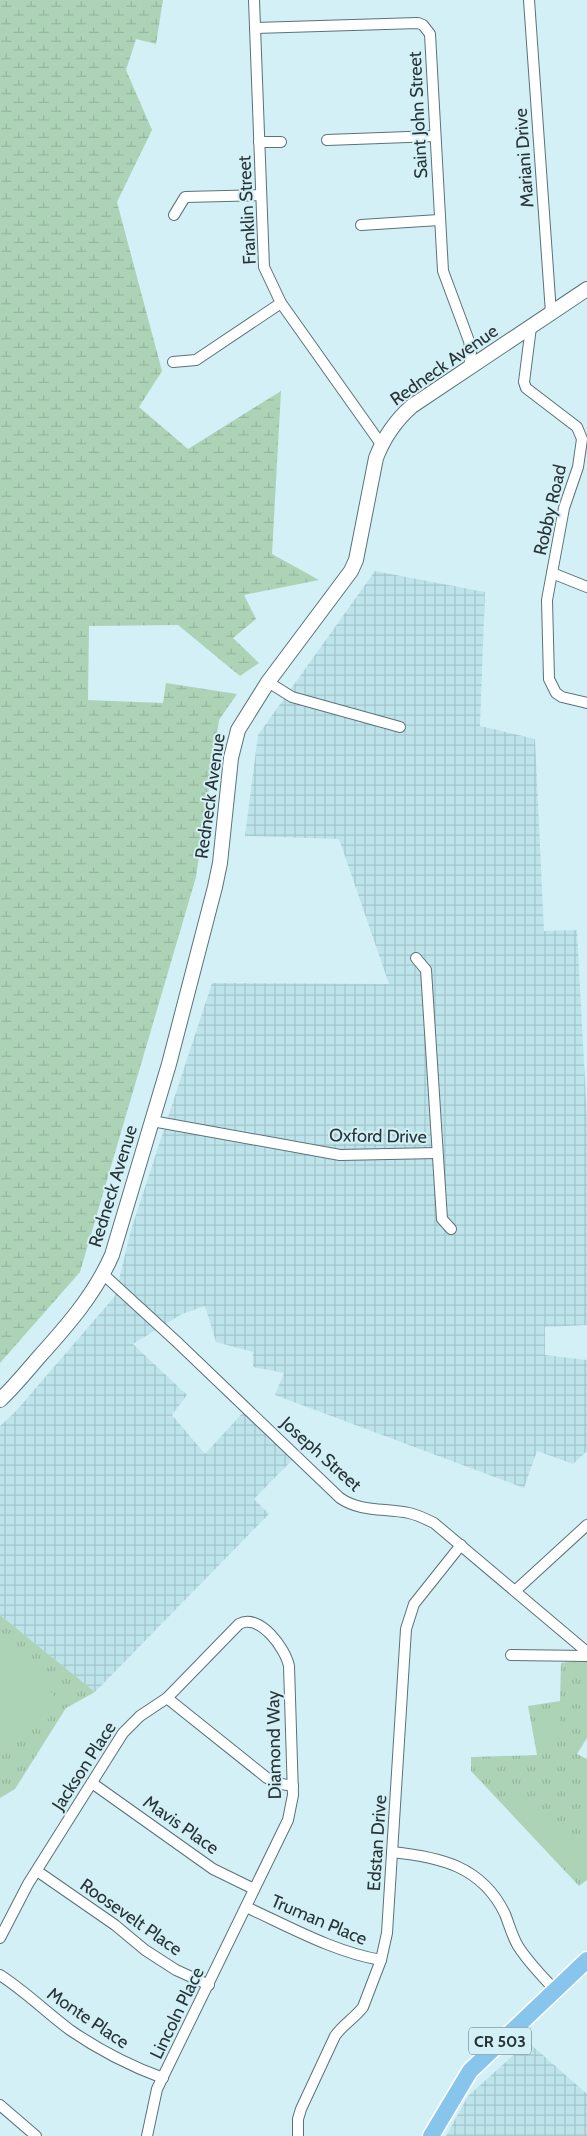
<svg xmlns="http://www.w3.org/2000/svg" width="587" height="2136" viewBox="0 0 587 2136" font-family="Cabin,sans-serif">
<style>
.industrial{fill:url(#industrial-grid)}
.grass{fill:url(#grass-tufts)}
.wetland{fill:url(#wetland-marsh)}
.pitch{fill:#add3b7}
.lines{fill:none;stroke-linecap:round;stroke-linejoin:round}
.minor-casing{stroke:#597379;stroke-width:12}
.tertiary-casing{stroke:#597379;stroke-width:16}
.primary-casing{stroke:#fff;stroke-width:19}
.minor{stroke:#fff;stroke-width:10}
.tertiary{stroke:#fff;stroke-width:14}
.primary{stroke:#88c5ed;stroke-width:16}
.labels{text-anchor:middle;stroke-width:4;stroke-linejoin:round;paint-order:stroke}
.shield{fill:#d3f0f7;stroke:#5b6c70;stroke-width:1}
.shield-label{font-size:16px;font-weight:bold;fill:#283436}
.street-label{font-size:18px;fill:#283436;stroke:#d3f0f7}
</style>
<defs>
<pattern id="industrial-grid" width="8" height="8" patternUnits="userSpaceOnUse" patternTransform="scale(1.25)"><rect width="8" height="8" fill="#bee4eb"/><path d="M0 4h8M4 0v8" fill="none" stroke="#a3c4ca"/></pattern>
<pattern id="grass-tufts" width="24" height="20" patternUnits="userSpaceOnUse" patternTransform="scale(1.25)"><rect width="24" height="20" fill="#add3b7"/><path d="M3 7l-1-3M5 7V3M7 7l1-3M15 17l-1-3M17 17v-4M19 17l1-3" fill="none" stroke="#95b69e"/></pattern>
<pattern id="wetland-marsh" width="20" height="14" patternUnits="userSpaceOnUse" patternTransform="scale(1.25)"><rect width="20" height="14" fill="#add3b7"/><path d="M1 5h8M5 5V1M11 12h8M15 12V8" fill="none" stroke="#95b69e"/></pattern>
</defs>
<rect width="100%" height="100%" fill="#d3f0f7"/>
<g class="industrial">
<polygon points="375,571 485,592 480,726 535,739 544,931 577,930 587,1119 587,1325 545,1327 545,1355 587,1360 587,1451 573,1464 537,1451 524,1488 275,1395 284,1373 253,1367 253,1352 216,1342 205,1306 182,1314 133,1344 187,1395 172,1415 205,1454 248,1407 298,1454 254,1499 269,1514 95,1692 0,1615 0,1426 16,1411 115,1296 131,1230 212,983 389,984 339,839 245,836 258,735"/>
<polygon points="528,2042 587,2094 587,2136 446,2136 468,2096"/>
</g>
<g class="grass">
<polygon points="0,1615 95,1692 66,1708 15,1789 0,1798"/>
<polygon points="587,1659 587,1738 577,1754 587,1759 587,1880 579,1886 471,1771 471,1757 537,1755 528,1706 560,1701 561,1663"/>
</g>
<polygon class="wetland" points="0,0 163,0 156,44 136,39 126,70 152,130 117,202 162,371 139,407 188,449 281,391 272,554 319,580 244,595 256,619 233,638 259,663 240,676 178,625 89,626 88,700 163,703 166,683 237,694 219,720 196,877 80,1272 0,1363"/>
<g class="pitch">
<path d="M7 1649 37 1673 60 1704C47 1727 25 1733 0 1735V1650Z"/>
<polygon points="557,1708 563,1740 542,1744 536,1711"/>
<polygon points="519,1793 543,1817 532,1828 508,1804"/>
<polygon points="554,1822 585,1856 570,1871 536,1837 549,1823"/>
</g>
<g class="lines">
<defs>
<g id="minor">
<polyline points="254,0 264,267 281,303 381,444"/>
<polyline points="529,0 551,313"/>
<polyline points="255,28 418,23 423,25 430,34 443,271 469,341 471,352 469,369"/>
<polyline points="327,140 435,136"/>
<polyline points="259,142 281,142"/>
<polyline points="174,215 185,197 261,195"/>
<polyline points="361,225 439,220"/>
<polyline points="531,327 524,382 526,388 577,427 582,439 578,467 564,508 547,600 549,679 556,693 562,697 587,703"/>
<polyline points="173,362 196,360 281,303"/>
<polyline points="552,573 587,587"/>
<polyline points="268,682 292,697 400,727"/>
<polyline points="416,958 426,970 442,1219 451,1229"/>
<polyline points="152,1121 340,1155 437,1153"/>
<path d="M104 1275 177 1342 340 1498C360 1512 385 1508 409 1513 418 1515 426 1519 434 1523L587 1652"/>
<polyline points="515,1591 587,1525"/>
<polyline points="511,1655 587,1656"/>
<polyline points="167,1698 267,1778 276,1783 293,1786"/>
<polyline points="92,1783 213,1869 254,1889"/>
<path d="M392 1852C440 1857 482 1866 505 1914 509 1924 512 1936 518 1946 528 1962 542 1976 555 1990"/>
<polyline points="37,1871 115,1925 145,1950 176,1970 209,1985"/>
<path d="M246 1907C290 1927 334 1952 381 1960"/>
<path d="M0 1938 28 1884 123 1733 140 1716 167 1698 239 1624C260 1613 285 1648 289 1666L293 1795 288 1820 157 2089 147 2136"/>
<path d="M0 1975C25 1991 46 2012 70 2030 99 2050 130 2066 163 2078"/>
<polyline points="0,2105 36,2136"/>
<path d="M298 2136V2119L301 2109 335 2036C343 2024 355 2018 363 2007L381 1960 387 1933 406 1629 414 1604 461 1545"/>
</g>
<path id="tertiary" d="M0 1400C14 1387 26 1372 39 1357 67 1326 95 1294 112 1255L169 1064 215 887 220 863 231 758 238 730 268 682 351 571 356 560 376 458C384 437 395 421 412 406L587 289"/>
<polyline id="primary" points="431,2136 470,2071 587,1960"/>
</defs>
<use href="#minor" class="minor-casing"/>
<use href="#tertiary" class="tertiary-casing"/>
<use href="#primary" class="primary-casing"/>
<use href="#minor" class="minor"/>
<use href="#tertiary" class="tertiary"/>
<use href="#primary" class="primary"/>
</g>
<g class="labels">
<rect class="shield" x="469" y="2027.5" width="62" height="27" rx="4"/>
<g class="shield-label">
<text x="500" y="2047">CR 503</text>
</g>
<g class="street-label">
<text transform="translate(418 115) rotate(-93)" y="6">Saint John Street</text>
<text transform="translate(524 158) rotate(-94)" y="6">Mariani Drive</text>
<text transform="translate(247 210) rotate(-93)" y="6">Franklin Street</text>
<text transform="translate(444 365) rotate(-35)" y="6">Redneck Avenue</text>
<text transform="translate(550 510) rotate(-77)" y="6">Robby Road</text>
<text transform="translate(210 796) rotate(-82)" y="6">Redneck Avenue</text>
<text transform="translate(378 1136) rotate(1)" y="6">Oxford Drive</text>
<text transform="translate(113 1186) rotate(-73)" y="6">Redneck Avenue</text>
<text transform="translate(321 1454) rotate(42)" y="6">Joseph Street</text>
<text transform="translate(274 1745) rotate(-91)" y="6">Diamond Way</text>
<text transform="translate(84 1766) rotate(-57)" y="6">Jackson Place</text>
<text transform="translate(181 1825) rotate(35)" y="6">Mavis Place</text>
<text transform="translate(377 1843) rotate(-86)" y="6">Edstan Drive</text>
<text transform="translate(131 1917) rotate(35)" y="6">Roosevelt Place</text>
<text transform="translate(319 1920) rotate(23)" y="6">Truman Place</text>
<text transform="translate(177 2013) rotate(-64)" y="6">Lincoln Place</text>
<text transform="translate(88 2018) rotate(34)" y="6">Monte Place</text>
</g>
</g>
</svg>
